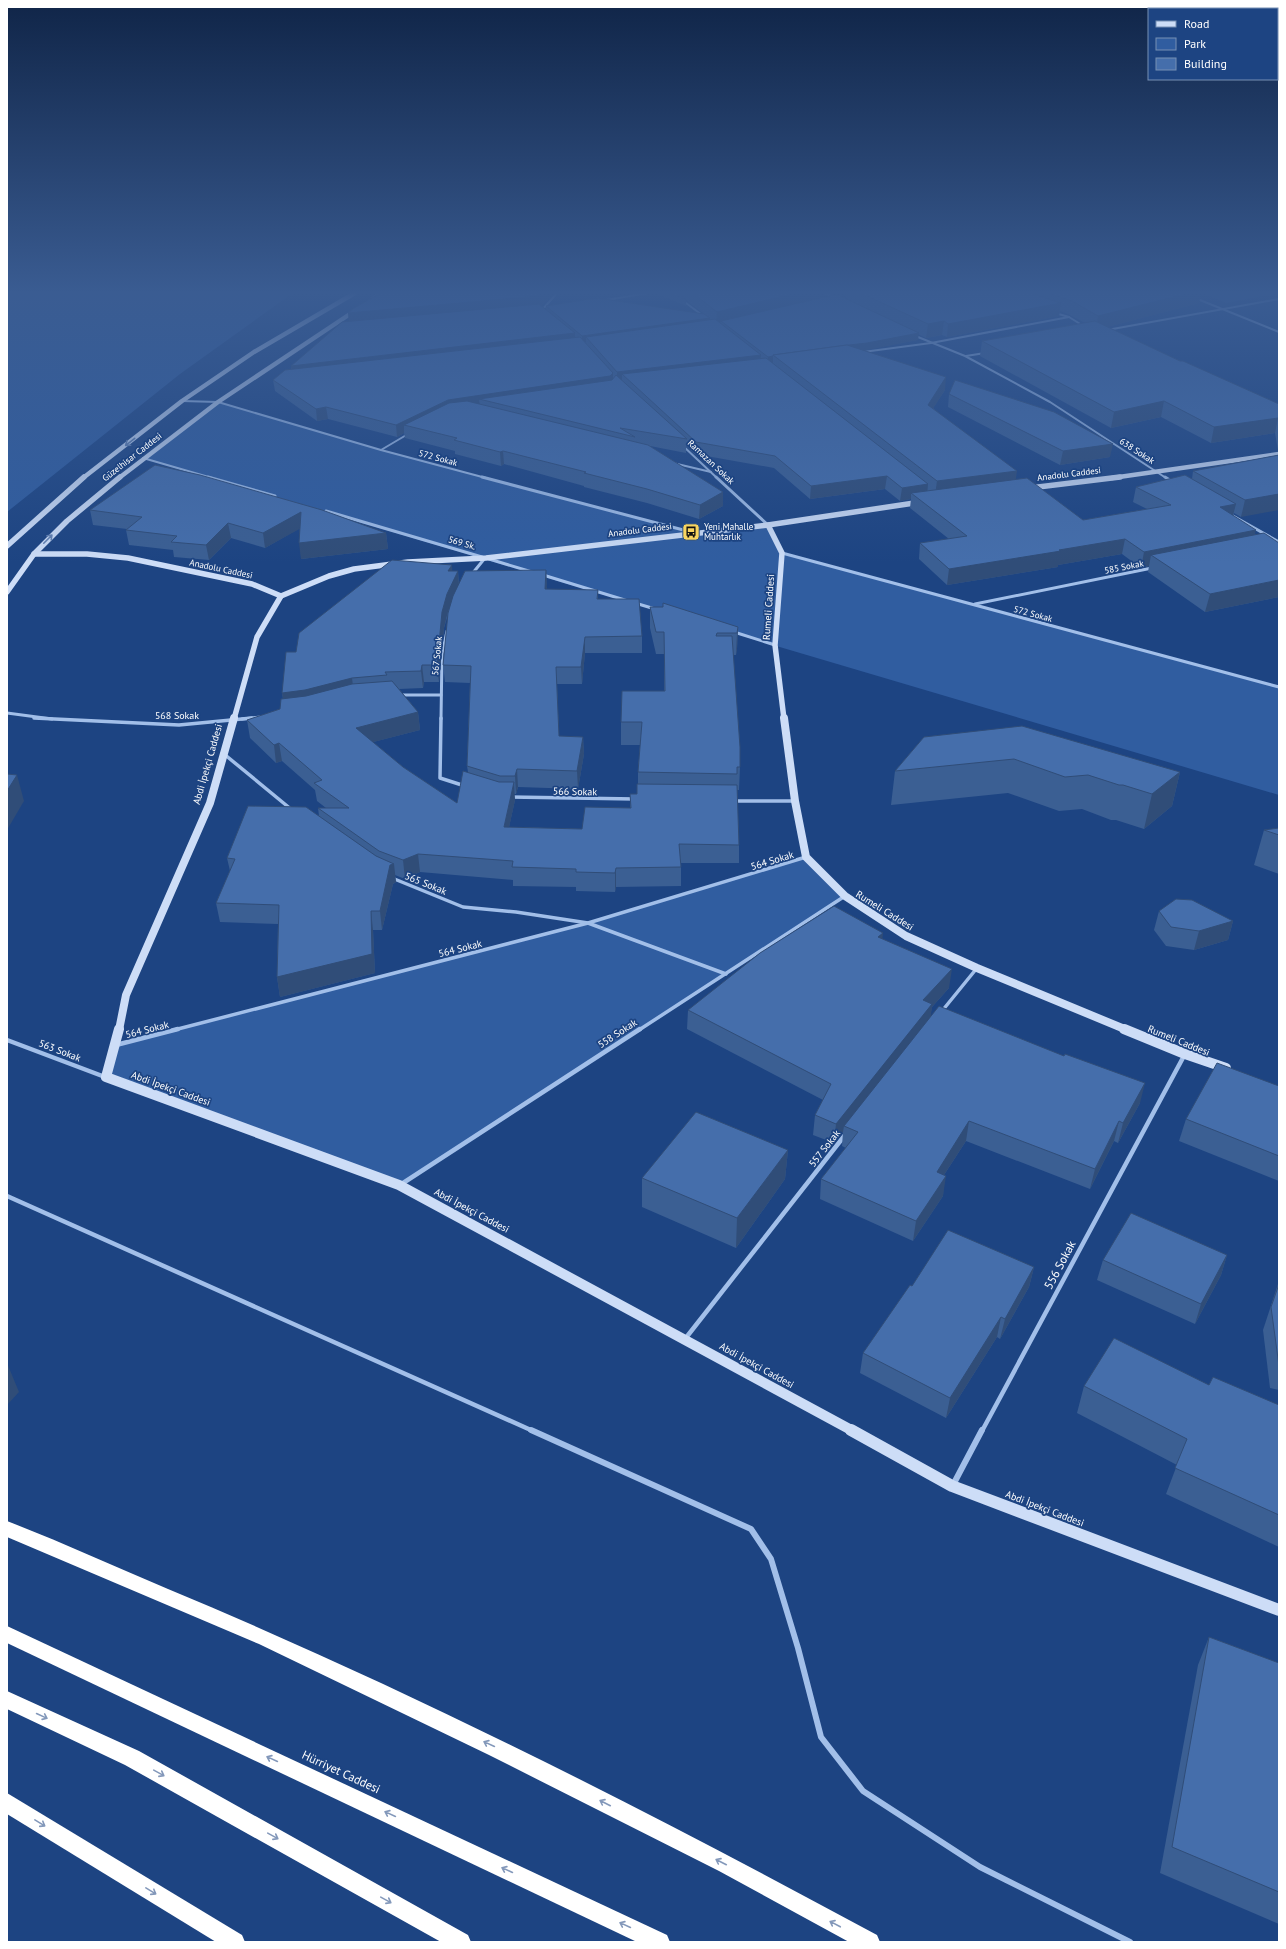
<svg xmlns="http://www.w3.org/2000/svg" width="1286" height="1949" viewBox="0 0 1286 1949" font-family="'PT Sans',sans-serif">
<style>
.green{fill:#305da0}
.lines{fill:none;stroke-linecap:round;stroke-linejoin:round}
.street-far4{stroke:#a2bfe9;stroke-width:2}
.street-far3{stroke:#a2bfe9;stroke-width:3}
.street-far2{stroke:#a2bfe9;stroke-width:3.5}
.street-far1{stroke:#a2bfe9;stroke-width:4.5}
.street{stroke:#a2bfe9;stroke-width:6}
.secondary-far4{stroke:#cdddf7;stroke-width:4.5}
.secondary-far3{stroke:#cdddf7;stroke-width:5.5}
.secondary-far2{stroke:#cdddf7;stroke-width:8}
.secondary-far1{stroke:#cdddf7;stroke-width:10}
.secondary{stroke:#cdddf7;stroke-width:12}
.highway{fill:#fff;fill-rule:evenodd}
.wall{fill:#3b5f93;fill-rule:evenodd}
.shaded-wall{fill:#304d78}
.building{fill:#456eab;stroke:#304d78}
.oneway{stroke:#6381b1}
.oneway2{stroke:#8398ba}
.labels{text-anchor:middle;stroke-width:3.5;stroke-linejoin:round;paint-order:stroke}
.far-street-label{font-size:9px;fill:#fff;stroke:#1d4482}
.far-poi-label{font-size:9px;fill:#fff;stroke:#1d4482;text-anchor:start}
.street-label{font-size:10px;fill:#fff;stroke:#1d4482}
.near-street-label{font-size:12px;fill:#fff;stroke:#1d4482}
</style>
<rect width="100%" height="100%" fill="#1d4482"/>
<g class="green">
<polygon points="7,290 297,290 180,374 7,512"/>
<polygon points="1195,290 1279,290 1279,293 1226,303"/>
<polygon points="218,402 381,450 690,532 768,525 783,553 1279,687 1279,795 143,458"/>
<polygon points="806,857 845,896 399,1185 106,1077 116,1045 588,923"/>
</g>
<g class="lines">
<g class="street-far4">
<polyline points="819,290 835,298"/>
<polyline points="1195,298 1279,332"/>
<polyline points="606,300 667,290"/>
<polyline points="682,300 702,315"/>
<polyline points="541,311 560,290"/>
<polyline points="1055,313 1069,317 1085,327"/>
<polyline points="1107,330 1279,299"/>
<polyline points="913,335 965,356 1050,402 1166,478"/>
<polyline points="863,352 931,343 1069,317"/>
<polyline points="966,356 985,353"/>
<polyline points="182,401 218,402 381,450 486,478"/>
<polyline points="682,445 717,478"/>
<polyline points="381,450 408,434"/>
<polyline points="143,458 212,478"/>
<polyline points="673,463 711,472"/>
</g>
<g class="street-far3">
<polyline points="208,477 275,496"/>
<polyline points="482,477 691,532"/>
<polyline points="716,477 768,525"/>
<polyline points="1165,477 1173,482"/>
<polyline points="326,511 482,557"/>
<polyline points="1233,516 1279,542"/>
<polyline points="782,553 1279,687"/>
<polyline points="489,559 532,572"/>
<polyline points="472,574 485,558"/>
<polyline points="543,575 628,601"/>
<polyline points="635,603 655,609"/>
<polyline points="975,604 1152,568"/>
<polyline points="734,632 775,645"/>
<polyline points="399,695 441,695"/>
<polyline points="7,713 52,719"/>
<polyline points="242,719 260,717"/>
<polyline points="441,719 442,654 447,631"/>
</g>
<g class="street-far2">
<polyline points="34,718 179,725 252,718"/>
<polyline points="441,718 440,778 465,786"/>
<polyline points="224,754 292,810"/>
<polyline points="510,797 635,799"/>
<polyline points="734,801 795,801"/>
<polyline points="392,878 463,907 516,912 588,923 726,974"/>
<polyline points="942,1011 977,968"/>
<polyline points="174,1030 588,923 806,857"/>
<polyline points="639,1030 845,896"/>
</g>
<g class="street-far1">
<polyline points="7,1040 105,1077"/>
<polyline points="116,1045 178,1029"/>
<polyline points="400,1185 640,1029"/>
<polyline points="7,1196 533,1431"/>
<polyline points="685,1339 845,1135"/>
<polyline points="982,1431 1185,1054"/>
</g>
<g class="street">
<polyline points="531,1430 751,1529 771,1559 798,1648 821,1737 863,1791 980,1867 1130,1942"/>
<polyline points="953,1485 982,1430"/>
</g>
<g class="secondary-far4">
<polyline points="373,299 385,290"/>
<polyline points="83,478 182,401 254,352 360,290"/>
<polyline points="119,478 218,402 356,310"/>
<polyline points="1112,478 1279,454"/>
</g>
<g class="secondary-far3">
<polyline points="1030,488 1120,477"/>
<polyline points="768,525 782,553 775,645 784,719"/>
<polyline points="7,546 84,477"/>
<polyline points="34,554 87,554 128,558 252,584 281,596 329,576 354,569 408,562 486,558 768,525 921,502"/>
<polyline points="7,592 34,554 67,521 120,477"/>
<polyline points="234,719 257,637 281,596"/>
</g>
<g class="secondary-far2">
<polyline points="784,718 795,801 806,857 845,896 906,936 977,968 1127,1030"/>
<polyline points="119,1030 126,995 210,803 234,718"/>
</g>
<g class="secondary-far1">
<polyline points="119,1029 106,1077 399,1185 853,1431"/>
<polyline points="1124,1029 1185,1054 1226,1068"/>
</g>
<polyline class="secondary" points="851,1430 952,1486 1279,1610"/>
<g class="highway">
<path d="M7 1521C61 1542 114 1566 168 1589 411 1690 646 1810 877 1935L880 1942H849L719 1871 489 1755 259 1644 7 1537Z"/>
<polygon points="7,1626 667,1935 670,1942 637,1942 7,1643"/>
<polygon points="7,1691 139,1751 468,1935 471,1942 441,1942 125,1765 7,1709"/>
<polygon points="7,1793 242,1935 245,1942 216,1942 7,1814"/>
</g>
</g>
<g class="wall">
<polygon points="386,290 550,290 550,297 541,306 546,310 546,306 704,314 686,300 686,306 658,294 658,290 821,290 821,298 846,299 846,290 1201,290 1199,303 1107,327 1180,361 1279,404 1279,451 1278,450 1275,433 1211,443 1161,417 1111,428 980,356 982,341 1085,323 1070,315 1060,311 1059,316 947,337 942,335 926,338 918,334 918,340 863,350 945,390 933,408 1016,479 1083,520 1147,509 1133,502 1136,487 1192,479 1193,471 1279,455 1241,517 1234,513 1233,515 1255,535 1279,543 1279,597 1205,612 1148,572 1149,566 1141,568 1122,554 1058,565 1058,567 947,585 919,559 920,543 949,539 910,508 911,499 900,501 885,489 810,499 774,468 695,454 686,446 686,453 650,446 723,506 699,519 647,503 584,487 584,486 504,464 501,466 455,454 455,451 405,438 404,433 397,437 328,419 317,421 275,391 273,380 291,369 291,366 349,321"/>
<polygon points="949,394 1110,457 1060,465 948,407"/>
<polygon points="90,510 386,533 388,549 301,559 300,528 265,548 231,538 209,560 174,557 173,550 129,545 126,530 127,529 93,525"/>
<path d="M452 565V571H458L459 584 546 570 547 590H598V599L642 636V653H585L582 684H557L559 736 583 737 584 754 578 789 518 787 516 794H514L515 800 509 827 582 829 630 808V794H637L638 784V772L640 745H621V722L664 691V654H656L650 628V607L738 627 737 649 736 655H733L740 767 739 790H737L739 845V863H681V886L616 887 615 892 576 891V887L513 886V880L420 872 405 879 395 875 396 882 393 884 382 930H373L375 973 280 997 277 977 278 924 220 922 216 903 230 871 227 858 319 816 318 808H326L317 801 315 790 282 761 276 763 250 738 247 720 280 709 283 699 282 693 296 652ZM450 608 443 665 445 682 470 683 467 766 468 772 457 803 403 767 373 742 420 730 418 712 399 689 423 688 424 682H439L444 628Z"/>
<polygon points="924,737 1180,772 1172,806 1144,829 1116,820 1111,820 1082,809 1059,811 1008,793 891,805 895,771"/>
<polygon points="1279,828 1279,874 1254,865 1264,830"/>
<polygon points="1159,911 1233,921 1228,940 1194,950 1166,946 1154,930"/>
<polygon points="883,939 949,988 932,1007 930,1016 1140,1103 1118,1143 1114,1141 1090,1189 966,1141 944,1175 943,1196 913,1241 820,1199 821,1179 846,1148 842,1146 843,1132 834,1143 813,1135 815,1115 823,1100 687,1029 688,1010"/>
<polygon points="1279,1086 1279,1181 1179,1141 1186,1119"/>
<polygon points="788,1150 785,1179 736,1248 642,1207 642,1178"/>
<polygon points="1227,1255 1221,1275 1195,1324 1097,1280 1103,1260"/>
<polygon points="1034,1267 1029,1287 1000,1339 997,1337 946,1418 860,1373 863,1353 912,1286"/>
<polygon points="1279,1281 1279,1390 1270,1388 1263,1330"/>
<polygon points="1209,1385 1279,1405 1279,1547 1166,1494 1177,1465 1077,1413 1084,1386"/>
<polygon points="1209,1637 1279,1663 1279,1924 1160,1873 1198,1665"/>
</g>
<g class="shaded-wall">
<polygon points="544,290 550,290 550,297 539,309 349,326 348,313"/>
<polygon points="809,290 821,290 821,299 721,321 721,322 716,323 717,312"/>
<polygon points="1201,290 1199,303 1096,330 1098,316"/>
<polygon points="1061,303 1059,316 947,337 948,324"/>
<polygon points="710,318 710,324 586,337 586,342 582,342 582,336"/>
<polygon points="944,321 942,335 926,338 928,324"/>
<polygon points="575,333 575,343 292,376 291,366"/>
<polygon points="919,333 918,340 867,350 782,362 774,356"/>
<polygon points="761,355 760,364 622,374 622,381 617,381 617,372"/>
<polygon points="773,356 773,363 767,364 768,357"/>
<polygon points="613,373 613,384 479,399 480,407 404,425 404,433 397,437 396,425 448,400"/>
<polygon points="946,377 945,390 927,418 928,405"/>
<polygon points="1164,401 1161,417 1111,428 1114,412"/>
<polygon points="326,407 328,419 317,421 316,409"/>
<polygon points="1278,418 1275,433 1211,443 1214,427"/>
<polygon points="1113,444 1110,457 1060,465 1063,451"/>
<polygon points="503,451 504,464 501,466 500,452"/>
<polygon points="1017,471 1015,485 935,495 937,481"/>
<polygon points="887,476 885,489 810,499 811,486"/>
<polygon points="928,484 927,497 911,493 911,499 900,501 902,488"/>
<polygon points="723,492 723,506 699,519 700,505"/>
<polygon points="1279,494 1279,510 1241,517 1245,500"/>
<polygon points="1236,504 1232,519 1220,507"/>
<polygon points="301,512 303,527 265,548 263,533"/>
<polygon points="228,523 231,538 209,560 206,545"/>
<polygon points="1256,530 1252,545 1151,555 1149,566 1141,568 1144,552"/>
<polygon points="386,533 388,549 301,559 299,543"/>
<polygon points="1125,539 1122,554 1058,565 1058,567 947,585 949,569 1059,550"/>
<polygon points="452,565 453,581 448,571"/>
<polygon points="546,570 547,586 546,606 545,589"/>
<polygon points="458,571 459,587 448,611 444,628 439,682 437,665 442,612 447,594"/>
<polygon points="1279,580 1279,597 1205,612 1210,594"/>
<polygon points="738,627 737,649 736,655 737,633"/>
<polygon points="585,637 585,653 582,684 581,667"/>
<polygon points="422,665 424,682 423,688 421,671"/>
<polygon points="352,678 354,695 285,710 282,693"/>
<polygon points="418,712 420,730 358,746 356,728"/>
<polygon points="583,737 584,754 578,789 577,771"/>
<polygon points="279,743 282,761 276,763 274,745"/>
<polygon points="517,769 518,787 516,794 515,776"/>
<polygon points="1180,772 1172,806 1144,829 1152,794"/>
<polygon points="17,775 24,801 7,830 7,791"/>
<polygon points="514,782 515,800 505,846 504,827"/>
<polygon points="418,854 420,872 405,879 403,860"/>
<polygon points="394,864 396,882 393,884 382,930 380,911 390,865"/>
<polygon points="616,868 616,887 615,892 615,873"/>
<polygon points="371,911 373,930 375,973 280,997 277,977"/>
<polygon points="1233,921 1228,940 1194,950 1199,931"/>
<polygon points="883,933 881,952 878,937"/>
<polygon points="952,969 949,988 932,1007 930,1023 844,1126 843,1132 834,1143 836,1124 923,1000"/>
<polygon points="1145,1083 1140,1103 1118,1143 1123,1123"/>
<polygon points="969,1121 966,1141 933,1192 937,1172"/>
<polygon points="1119,1121 1114,1141 1090,1189 1095,1169"/>
<polygon points="788,1150 785,1179 736,1248 737,1218"/>
<polygon points="946,1176 943,1196 913,1241 916,1221"/>
<polygon points="1227,1255 1221,1275 1195,1324 1201,1304"/>
<polygon points="1034,1267 1029,1287 1000,1339 1005,1319"/>
<polygon points="1001,1317 997,1337 946,1418 950,1398"/>
<polygon points="7,1363 19,1392 7,1405"/>
</g>
<g class="building">
<polygon points="386,290 544,290 538,296 348,313 354,308"/>
<polygon points="664,290 675,290 686,300"/>
<polygon points="689,290 809,290 717,312"/>
<polygon points="854,290 1021,290 1061,303 948,324 944,321 928,324"/>
<polygon points="1038,290 1201,290 1098,316 1072,301"/>
<polygon points="838,295 919,333 867,343 849,345 847,345 773,355 773,356 768,357 721,321 829,296"/>
<polygon points="597,298 704,314 710,318 582,336 546,306"/>
<polygon points="539,304 575,333 291,366 342,322"/>
<polygon points="715,319 761,355 617,372 586,337"/>
<polygon points="1095,321 1180,361 1183,361 1279,404 1279,420 1278,418 1214,427 1164,401 1114,412 982,341"/>
<polygon points="580,337 613,373 610,376 448,400 396,425 326,407 316,409 273,380 285,370"/>
<polygon points="847,345 946,377 928,405 1017,471 937,481 773,355"/>
<polygon points="766,358 928,484 902,488 887,476 811,486 775,456 696,442 622,374"/>
<polygon points="616,375 687,439 620,428 635,437 479,399 612,380"/>
<polygon points="955,380 1054,412 1113,444 1063,451 949,394"/>
<polygon points="467,401 648,445 723,492 700,505 647,489 584,473 586,472 503,451 500,452 454,440 457,438 404,425 449,403"/>
<polygon points="1279,455 1279,494 1245,500 1193,471"/>
<polygon points="155,465 200,475 322,510 386,533 299,543 301,512 263,533 228,523 206,545 171,542 177,536 126,530 142,517 90,510"/>
<polygon points="1185,475 1236,504 1220,507 1256,530 1144,552 1125,539 1059,550 1061,551 949,569 920,543 967,536 911,493 1027,478 1083,520 1171,505 1136,487"/>
<polygon points="1264,533 1279,543 1279,580 1210,594 1151,555"/>
<polygon points="392,560 452,565 448,571 458,571 447,594 442,612 437,665 422,665 421,671 385,672 387,675 352,678 305,690 282,693 286,652 296,652 299,633"/>
<polygon points="546,570 545,589 598,590 597,599 639,599 642,636 585,637 581,667 556,667 559,736 583,737 577,771 517,769 515,776 500,776 467,766 471,666 443,665 448,613 453,596 465,571"/>
<polygon points="663,603 738,627 737,633 717,633 716,636 732,636 740,747 740,767 737,767 737,774 638,772 642,722 621,722 622,691 665,691 664,632 656,632 650,607 663,607"/>
<polygon points="392,681 418,712 356,728 403,767 457,803 463,771 499,782 514,782 504,827 582,829 585,807 631,808 630,794 637,794 637,784 737,785 739,845 679,844 681,867 616,868 615,873 576,872 576,869 512,867 513,861 418,854 403,860 379,851 318,808 349,808 314,783 322,780 279,743 274,745 247,720 280,709 281,699 306,696 352,684"/>
<polygon points="1022,726 1180,772 1152,794 1123,785 1119,785 1088,775 1065,777 1014,759 895,771 924,737"/>
<polygon points="7,774 17,775 7,791"/>
<polygon points="248,806 306,807 376,856 394,864 390,865 380,911 371,911 372,954 277,977 279,905 216,903 235,859 227,858"/>
<polygon points="1279,828 1279,835 1264,830"/>
<polygon points="1176,899 1192,900 1233,921 1199,931 1171,927 1159,911"/>
<polygon points="834,906 883,933 878,937 952,969 923,1000 932,1004 836,1124 815,1115 831,1084 688,1010 760,953"/>
<polygon points="939,1006 1064,1056 1065,1054 1145,1083 1123,1123 1119,1121 1095,1169 969,1121 937,1172 946,1176 916,1221 821,1179 858,1132 844,1126"/>
<polygon points="1217,1063 1279,1086 1279,1156 1186,1119"/>
<polygon points="696,1112 788,1150 737,1218 642,1178"/>
<polygon points="1131,1213 1227,1255 1201,1304 1103,1260"/>
<polygon points="948,1230 1034,1267 1005,1319 1001,1317 950,1398 863,1353 910,1285 912,1286"/>
<polygon points="1279,1284 1279,1366 1271,1307"/>
<polygon points="1114,1338 1209,1385 1213,1377 1279,1405 1279,1515 1175,1468 1187,1439 1084,1386"/>
<polygon points="1209,1637 1279,1663 1279,1892 1172,1847"/>
</g>
<defs><path id="oneway-shaft" d="M-6 0H5M1.5-3L5.5 0L1.5 3" fill="none" stroke-width="1.6" stroke-linecap="round" stroke-linejoin="round"/></defs>
<g class="oneway">
<use href="#oneway-shaft" transform="translate(130 442) rotate(142)"/>
<use href="#oneway-shaft" transform="translate(48 539) rotate(-45)"/>
</g>
<g class="oneway2">
<use href="#oneway-shaft" transform="translate(42 1716) rotate(25)"/>
<use href="#oneway-shaft" transform="translate(489 1744) rotate(-155)"/>
<use href="#oneway-shaft" transform="translate(272 1759) rotate(-155)"/>
<use href="#oneway-shaft" transform="translate(159 1773) rotate(29)"/>
<use href="#oneway-shaft" transform="translate(605 1803) rotate(-153)"/>
<use href="#oneway-shaft" transform="translate(390 1814) rotate(-155)"/>
<use href="#oneway-shaft" transform="translate(40 1823) rotate(31)"/>
<use href="#oneway-shaft" transform="translate(273 1836) rotate(29)"/>
<use href="#oneway-shaft" transform="translate(721 1862) rotate(-153)"/>
<use href="#oneway-shaft" transform="translate(507 1870) rotate(-155)"/>
<use href="#oneway-shaft" transform="translate(151 1891) rotate(31)"/>
<use href="#oneway-shaft" transform="translate(386 1900) rotate(29)"/>
<use href="#oneway-shaft" transform="translate(835 1924) rotate(-152)"/>
<use href="#oneway-shaft" transform="translate(625 1925) rotate(-155)"/>
</g>
<linearGradient id="sky" x2="0" y2="1"><stop stop-color="#102548"/><stop offset="0.52" stop-color="#3a5c92"/><stop offset="1" stop-color="#3a5c92" stop-opacity="0"/></linearGradient>
<rect width="1286" height="563" fill="url(#sky)"/>
<defs>
<symbol id="bus-square" viewBox="-11 -11 22 22"><rect x="-9" y="-9" width="18" height="18" rx="4" fill="#f9d560" stroke="#1d4482"/><path d="M-5-6H5V4H4V6H2V4H-2V6H-4V4H-5ZM-3.5-4V0h7V-4ZM-3.5 1.2v1.5H-2V1.2ZM2 1.2v1.5H3.5V1.2Z" fill="#111"/></symbol>
</defs>
<g fill-rule="evenodd">
<use href="#bus-square" x="681" y="522" width="20" height="20"/>
</g>
<g class="labels">
<g class="far-street-label">
<text transform="translate(1137 451) rotate(33)" y="3">638 Sokak</text>
<text transform="translate(132 457) rotate(-38)" y="3">Güzelhisar Caddesi</text>
<text transform="translate(438 458) rotate(15)" y="3">572 Sokak</text>
<text transform="translate(711 462) rotate(43)" y="3">Ramazan Sokak</text>
<text transform="translate(1069 474) rotate(-7)" y="3">Anadolu Caddesi</text>
<text transform="translate(640 530) rotate(-7)" y="3">Anadolu Caddesi</text>
<text transform="translate(462 543) rotate(16)" y="3">569 Sk.</text>
<text transform="translate(1124 567) rotate(-11)" y="3">585 Sokak</text>
<text transform="translate(221 569) rotate(12)" y="3">Anadolu Caddesi</text>
<text transform="translate(1033 614) rotate(15)" y="3">572 Sokak</text>
<text transform="translate(437 656) rotate(-84)" y="3">567 Sokak</text>
</g>
<g class="far-poi-label">
<text x="704" y="530">Yeni Mahalle<tspan x="704" dy="10">Muhtarlık</tspan></text>
</g>
<g class="street-label">
<text transform="translate(768 607) rotate(-86)" y="4">Rumeli Caddesi</text>
<text x="177" y="719">568 Sokak</text>
<text transform="translate(207 764) rotate(-74)" y="4">Abdi İpekçi Caddesi</text>
<text transform="translate(575 791) rotate(1)" y="4">566 Sokak</text>
<text transform="translate(772 860) rotate(-17)" y="4">564 Sokak</text>
<text transform="translate(426 883) rotate(22)" y="4">565 Sokak</text>
<text transform="translate(885 910) rotate(32)" y="4">Rumeli Caddesi</text>
<text transform="translate(460 948) rotate(-14)" y="4">564 Sokak</text>
<text transform="translate(147 1029) rotate(-14)" y="4">564 Sokak</text>
<text transform="translate(617 1033) rotate(-33)" y="4">558 Sokak</text>
<text transform="translate(1179 1040) rotate(22)" y="4">Rumeli Caddesi</text>
<text transform="translate(60 1050) rotate(21)" y="4">563 Sokak</text>
<text transform="translate(171 1088) rotate(20)" y="4">Abdi İpekçi Caddesi</text>
<text transform="translate(824 1148) rotate(-52)" y="4">557 Sokak</text>
<text transform="translate(472 1210) rotate(28)" y="4">Abdi İpekçi Caddesi</text>
<text transform="translate(757 1365) rotate(29)" y="4">Abdi İpekçi Caddesi</text>
<text transform="translate(1045 1508) rotate(21)" y="4">Abdi İpekçi Caddesi</text>
</g>
<g class="near-street-label">
<text transform="translate(1060 1265) rotate(-62)" y="4">556 Sokak</text>
<text transform="translate(341 1772) rotate(25)" y="4">Hürriyet Caddesi</text>
</g>
</g>
<rect width="1286" height="1949" fill="none" stroke="#ffffff" stroke-width="16"/>
<rect x="1148" y="8" width="130" height="72" fill="#1d4482" stroke="#778fb4"/>
<rect x="1156" y="21" width="20" height="6" fill="#cdddf7" stroke="#778fb4"/>
<text x="1184" y="28" font-size="12" fill="#ffffff">Road</text>
<rect x="1156" y="38" width="20" height="12" fill="#305da0" stroke="#778fb4"/>
<text x="1184" y="48" font-size="12" fill="#ffffff">Park</text>
<rect x="1156" y="58" width="20" height="12" fill="#456eab" stroke="#778fb4"/>
<text x="1184" y="68" font-size="12" fill="#ffffff">Building</text>
</svg>
